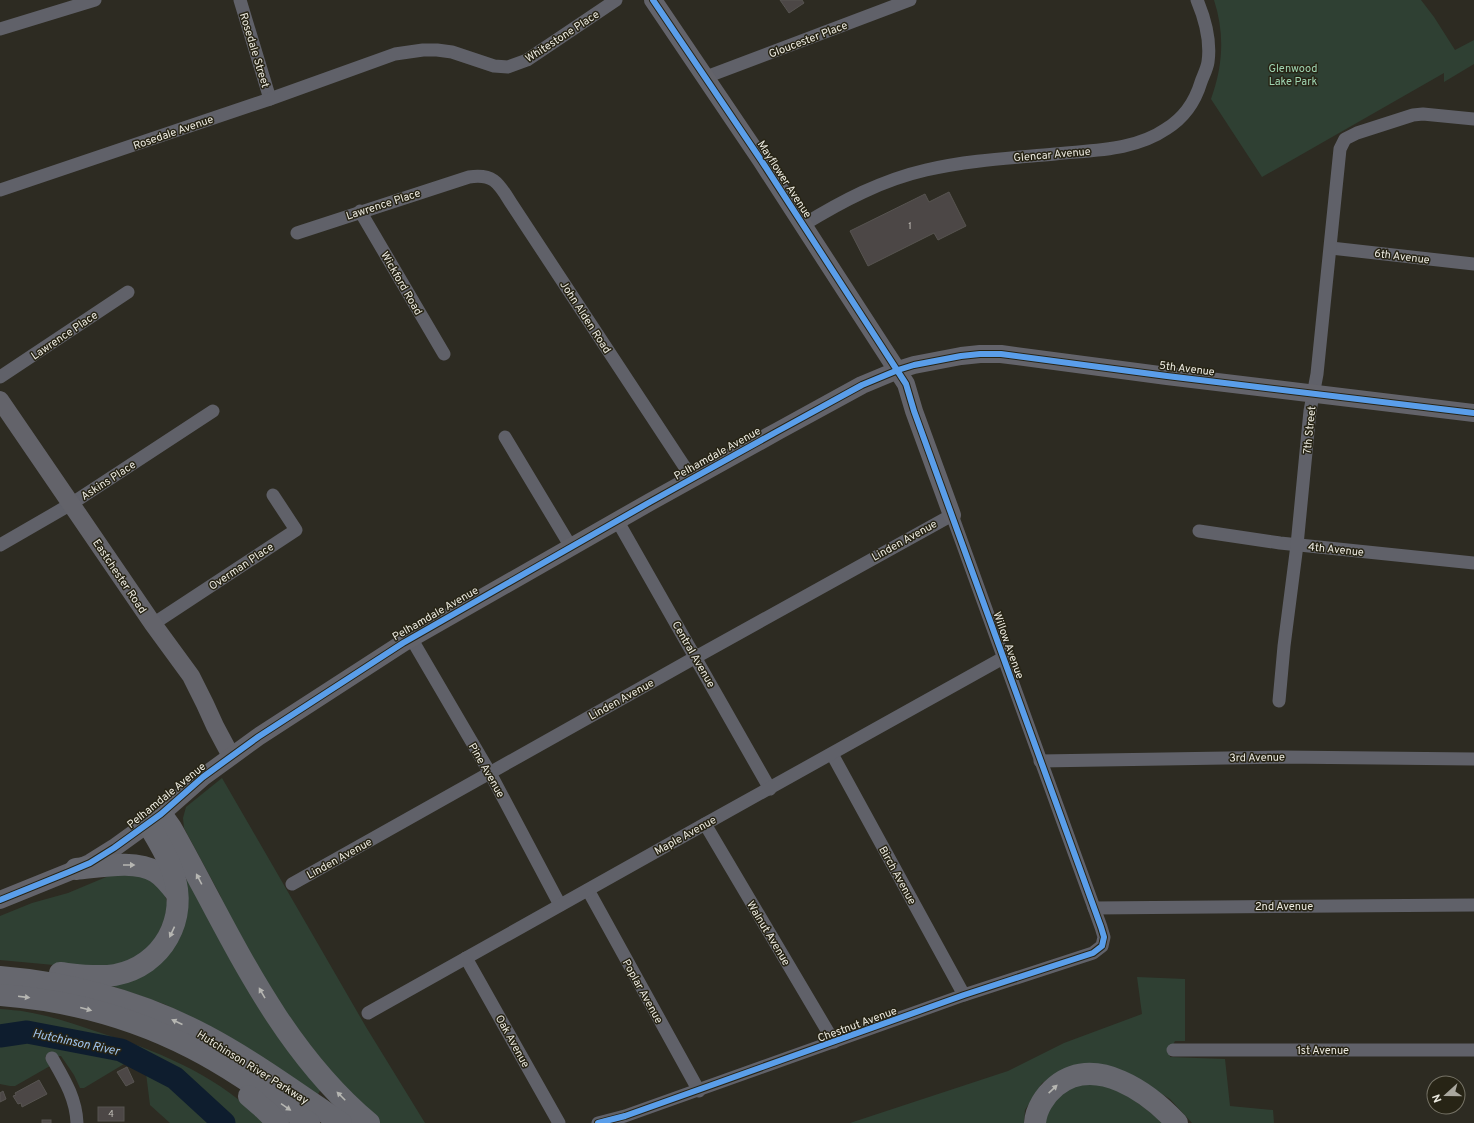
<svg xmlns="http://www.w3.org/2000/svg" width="1474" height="1123" viewBox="0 0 1474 1123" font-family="Overpass,sans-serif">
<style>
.green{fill:#2f4033}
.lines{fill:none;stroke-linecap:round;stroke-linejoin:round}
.river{stroke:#0e1d2e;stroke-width:23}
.building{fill:#4c4746;stroke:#575451}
.street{stroke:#606169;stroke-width:13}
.secondary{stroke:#63636a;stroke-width:18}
.highway{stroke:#66676e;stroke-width:22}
.cycleway-casing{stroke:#272415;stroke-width:8}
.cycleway{stroke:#5a9eea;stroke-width:6}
.oneway{fill:#b6b6b2}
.labels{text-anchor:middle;stroke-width:3;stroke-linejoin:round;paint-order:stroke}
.number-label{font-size:9px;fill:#c4c1ba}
.street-label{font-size:11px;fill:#eceae0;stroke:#272415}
.park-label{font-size:11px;fill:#9fd5b2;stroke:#272415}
.water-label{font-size:12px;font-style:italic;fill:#9fc4ef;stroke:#272415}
</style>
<rect width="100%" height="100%" fill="#2d2b22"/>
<g class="green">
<path d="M1214 0H1421L1434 17 1455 50 1474 40V64L1444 82V73L1262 177 1211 99C1223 66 1225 34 1214 0Z"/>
<polygon points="222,778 366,1027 425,1123 377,1123 321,1067 233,930 220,895 184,828 183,818 186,807"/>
<polygon points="128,873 145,877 164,892 167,902 167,914 155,940 140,954 119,965 97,969 0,960 0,916 32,903 68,893 111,875"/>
<polygon points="189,879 321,1089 317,1096 206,1024 164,1004 112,986 151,968 182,882"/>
<polygon points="1137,977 1185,979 1185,1041 1175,1041 1170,1050 1170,1057 1225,1059 1230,1106 1273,1110 1274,1123 1192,1123 1170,1099 1126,1072 1063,1070 1042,1083 1025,1110 1024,1123 850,1123 1008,1071 1064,1043 1142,1014"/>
<path d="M0 1009C9 1010 18 1010 27 1012 51 1016 75 1024 98 1032 158 1051 220 1076 264 1123H170L150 1105 145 1065 124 1064 84 1088H80L74 1075 61 1056H45L50 1066 15 1086H10L0 1084Z"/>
<polygon points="1078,1082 1117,1087 1164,1123 1042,1123 1050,1103"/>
</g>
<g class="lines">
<polyline class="river" points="0,1036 27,1032 121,1050 175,1078 224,1123"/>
</g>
<g class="building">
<polygon points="780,0 802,0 804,3 789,13"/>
<polygon points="949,192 966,226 938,240 934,233 868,266 850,231 925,194 929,202"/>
<polygon points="127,1067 134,1082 126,1086 117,1072"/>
<polygon points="39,1080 47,1094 22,1107 21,1103 18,1104 13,1096 16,1095 15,1093"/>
<polygon points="3,1091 6,1099 0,1102 0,1093"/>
<rect x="98" y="1107" width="26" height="14"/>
<rect x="42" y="1120" width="9" height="3"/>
</g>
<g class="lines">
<g class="street">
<polyline points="240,0 270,99"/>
<polyline points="0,29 95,0"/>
<polyline points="706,77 910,0"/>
<polyline points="0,190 270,99 395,54 423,50 437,50 452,52 494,66 508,67 527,60 616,0"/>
<polyline points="360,211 444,354"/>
<path d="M803 225C842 201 882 180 926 170 969 160 1012 158 1055 154 1092 150 1134 151 1166 129 1184 118 1195 102 1201 82 1203 76 1207 69 1208 62 1211 41 1205 19 1197 0"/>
<path d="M297 233 469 177C494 173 499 184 511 203L692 478"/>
<polyline points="1331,248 1474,264"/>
<polyline points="0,377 128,292"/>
<polyline points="505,437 571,547"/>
<polyline points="617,520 770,789"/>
<polyline points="1199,531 1280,543 1474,563"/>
<polyline points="0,545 71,504 213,411"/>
<polyline points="153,624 296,530 273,495"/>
<polyline points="411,638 490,773 560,905"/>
<polyline points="1279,701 1284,646 1297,545 1310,411 1317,374 1340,149 1345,139 1357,133 1413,115 1423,114 1474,119"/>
<polyline points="832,754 964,995"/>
<polyline points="1040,761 1281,757 1474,759"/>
<polyline points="705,824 834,1042"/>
<polyline points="292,884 696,657 952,515 1101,927 1104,937 1102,946 1093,953 964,995 625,1116 598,1123"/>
<polyline points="588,890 699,1091"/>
<polyline points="1094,908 1474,905"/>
<polyline points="466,958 559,1123"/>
<polyline points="368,1013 705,824 1003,658"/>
<polyline points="1173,1050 1474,1050"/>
<path d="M52 1058C64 1079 76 1098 77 1123"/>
</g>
<g class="secondary">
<polyline points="653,0 761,160 906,384 914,411 952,515"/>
<polyline points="0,400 153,624 191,676 205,704 215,726 231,756"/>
<polyline points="0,900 69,872 90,863 114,848 161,814 203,777 258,737 403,643 650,502 778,431 862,385 898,370 914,365 961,356 980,354 1001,354 1167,376 1474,413"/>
</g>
<g class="highway">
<path d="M161 814 171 828C229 931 276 1045 369 1123"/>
<path d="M76 869C99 867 136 859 156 872 164 877 171 886 177 894"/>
<path d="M60 973C78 975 97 978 115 975 163 966 189 918 173 873 168 856 157 839 148 824"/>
<path d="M0 977C72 983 142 1002 206 1036 253 1061 297 1093 341 1123"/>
<path d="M0 995C66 1000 132 1017 192 1048 233 1069 271 1097 309 1123"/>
<polyline points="249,1096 264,1109 278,1123"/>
<path d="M1035 1123C1036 1109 1045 1095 1056 1086 1096 1054 1149 1093 1177 1123"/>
</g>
<defs>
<g id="cycleway">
<polyline points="0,900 69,872 90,863 114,848 161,814 203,777 258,737 403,643 650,502 778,431 862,385 898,370 914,365 961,356 980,354 1001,354 1167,376 1474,413"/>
<polyline points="598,1123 625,1116 964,995 1093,953 1102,946 1104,937 1101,927 914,411 906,384 761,160 653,0"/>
</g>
</defs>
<use href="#cycleway" class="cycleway-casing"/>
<use href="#cycleway" class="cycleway"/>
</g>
<defs><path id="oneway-solid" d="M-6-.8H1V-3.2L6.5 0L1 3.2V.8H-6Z"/></defs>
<g class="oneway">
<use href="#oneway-solid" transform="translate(129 865)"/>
<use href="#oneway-solid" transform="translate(199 879) rotate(-118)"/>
<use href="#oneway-solid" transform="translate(172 932) rotate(115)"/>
<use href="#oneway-solid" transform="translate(262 993) rotate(-120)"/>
<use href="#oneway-solid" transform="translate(24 997) rotate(7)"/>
<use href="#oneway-solid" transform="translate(86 1009) rotate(15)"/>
<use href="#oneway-solid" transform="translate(177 1022) rotate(-156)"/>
<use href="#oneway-solid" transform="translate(1053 1089) rotate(-43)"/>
<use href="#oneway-solid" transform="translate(341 1096) rotate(-135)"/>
<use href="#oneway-solid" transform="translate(286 1107) rotate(34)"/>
</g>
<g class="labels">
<g class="number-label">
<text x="910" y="229">1</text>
<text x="111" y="1117">4</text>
</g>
<g class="street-label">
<text transform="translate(562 36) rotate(-33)" y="4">Whitestone Place</text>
<text transform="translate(808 39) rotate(-21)" y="4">Gloucester Place</text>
<text transform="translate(255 50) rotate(73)" y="4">Rosedale Street</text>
<text transform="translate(173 132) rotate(-19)" y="4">Rosedale Avenue</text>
<text transform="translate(1052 154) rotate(-5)" y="4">Glencar Avenue</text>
<text transform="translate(785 179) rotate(57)" y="4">Mayflower Avenue</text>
<text transform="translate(383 204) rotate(-18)" y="4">Lawrence Place</text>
<text transform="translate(1402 256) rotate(7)" y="4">6th Avenue</text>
<text transform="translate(402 283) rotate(60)" y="4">Wickford Road</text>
<text transform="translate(586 317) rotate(57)" y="4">John Alden Road</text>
<text transform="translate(64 335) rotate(-34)" y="4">Lawrence Place</text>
<text transform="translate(1187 368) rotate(7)" y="4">5th Avenue</text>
<text transform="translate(1309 430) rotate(-84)" y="4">7th Street</text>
<text transform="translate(717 453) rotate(-29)" y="4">Pelhamdale Avenue</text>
<text transform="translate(108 480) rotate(-33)" y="4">Askins Place</text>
<text transform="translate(904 540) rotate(-29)" y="4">Linden Avenue</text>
<text transform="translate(1336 549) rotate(6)" y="4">4th Avenue</text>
<text transform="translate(241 566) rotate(-34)" y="4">Overman Place</text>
<text transform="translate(120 576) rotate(56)" y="4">Eastchester Road</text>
<text transform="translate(435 613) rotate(-30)" y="4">Pelhamdale Avenue</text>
<text transform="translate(1009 645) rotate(70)" y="4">Willow Avenue</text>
<text transform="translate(694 654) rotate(60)" y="4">Central Avenue</text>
<text transform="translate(621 699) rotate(-29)" y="4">Linden Avenue</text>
<text transform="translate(1257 757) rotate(-1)" y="4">3rd Avenue</text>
<text transform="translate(487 770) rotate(60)" y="4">Pine Avenue</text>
<text transform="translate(166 795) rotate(-39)" y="4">Pelhamdale Avenue</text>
<text transform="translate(685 835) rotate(-29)" y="4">Maple Avenue</text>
<text transform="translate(339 858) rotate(-29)" y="4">Linden Avenue</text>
<text transform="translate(898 875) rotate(61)" y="4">Birch Avenue</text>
<text x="1284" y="910">2nd Avenue</text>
<text transform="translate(769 933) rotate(59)" y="4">Walnut Avenue</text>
<text transform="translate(643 991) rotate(61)" y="4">Poplar Avenue</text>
<text transform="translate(857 1024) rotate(-20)" y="4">Chestnut Avenue</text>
<text transform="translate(513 1041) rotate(61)" y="4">Oak Avenue</text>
<text x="1323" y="1054">1st Avenue</text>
<text transform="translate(253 1067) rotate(32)" y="4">Hutchinson River Parkway</text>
</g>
<g class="park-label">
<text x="1293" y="72">Glenwood<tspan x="1293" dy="13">Lake Park</tspan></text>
</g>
<g class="water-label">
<text transform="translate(76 1042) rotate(12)" y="4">Hutchinson River</text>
</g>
</g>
<g transform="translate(1446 1095) rotate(249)"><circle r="19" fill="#272415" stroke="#767366"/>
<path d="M0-3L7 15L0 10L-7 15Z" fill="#a9a79e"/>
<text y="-6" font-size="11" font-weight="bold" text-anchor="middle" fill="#eceae0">N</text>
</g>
</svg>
